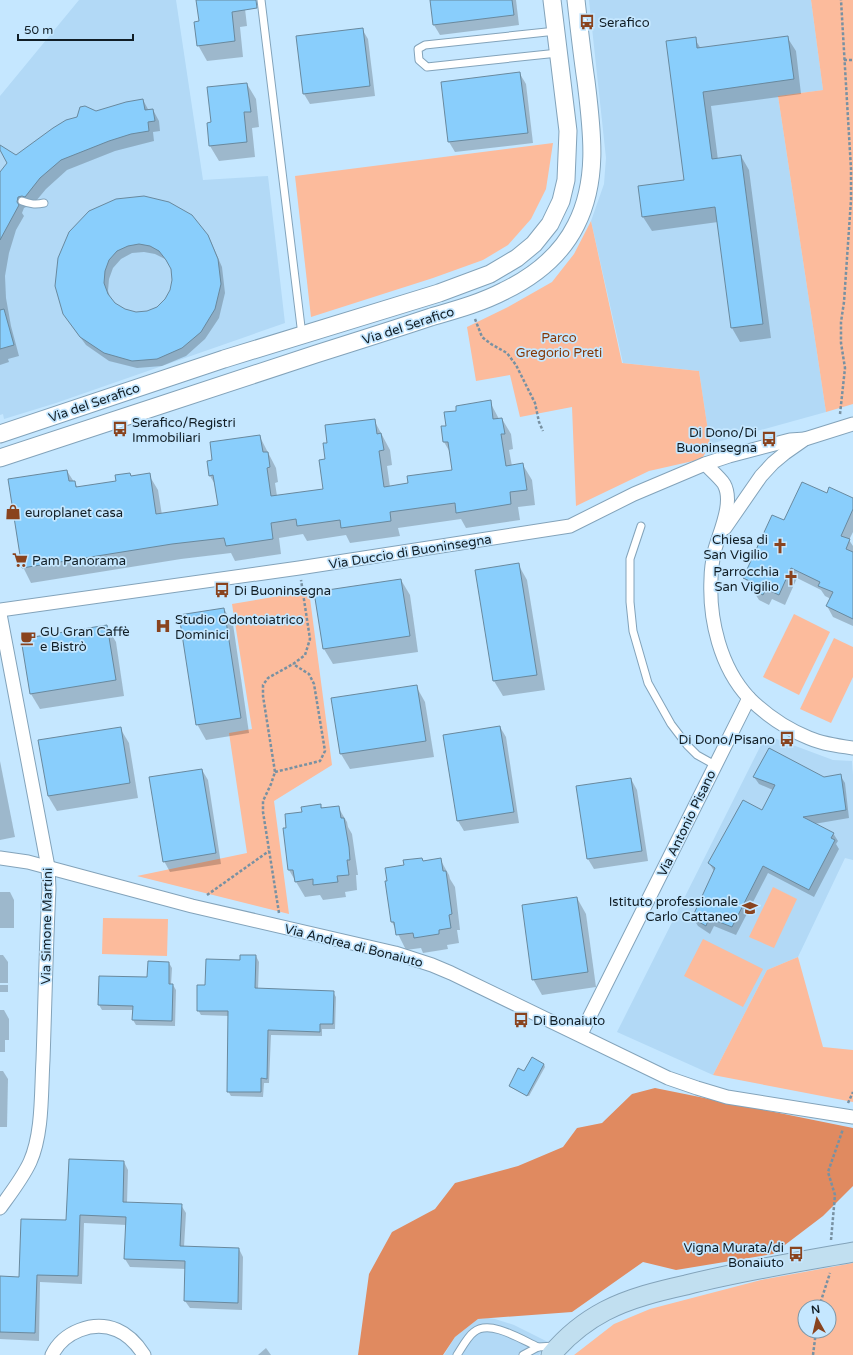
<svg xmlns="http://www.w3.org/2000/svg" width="853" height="1355" viewBox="0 0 853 1355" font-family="'Varela Round',sans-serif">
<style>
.built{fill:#b2d9f6}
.green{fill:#fcbb9c;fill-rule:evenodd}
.forest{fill:#e08a60}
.shadow{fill:#0003;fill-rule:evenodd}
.building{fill:#89cefc;stroke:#69899e;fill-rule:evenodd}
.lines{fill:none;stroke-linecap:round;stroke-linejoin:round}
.service-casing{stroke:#83a3ba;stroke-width:9}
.minor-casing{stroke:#83a3ba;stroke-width:15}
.tertiary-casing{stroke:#83a3ba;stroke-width:19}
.secondary-casing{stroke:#83a3ba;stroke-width:21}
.path{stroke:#7891a2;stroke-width:2.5;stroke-dasharray:3 2;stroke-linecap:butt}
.service{stroke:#fff;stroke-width:7}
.minor{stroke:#fff;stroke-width:13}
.tertiary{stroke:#fff;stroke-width:17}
.secondary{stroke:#c1dff0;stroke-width:19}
.labels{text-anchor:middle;stroke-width:3.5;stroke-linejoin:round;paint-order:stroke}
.poi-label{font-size:13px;fill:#111e26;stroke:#c5e7ff;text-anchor:start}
.street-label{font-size:13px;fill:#111e26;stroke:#c5e7ff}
.park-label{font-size:13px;fill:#853705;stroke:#c5e7ff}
</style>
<rect width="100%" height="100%" fill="#c5e7ff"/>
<g class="built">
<polygon points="79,0 176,0 203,180 268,176 285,323 56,403 4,419 3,414 0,415 0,96"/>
<polygon points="589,0 811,0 823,90 778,96 826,412 710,444 699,371 623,363 591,221 604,184 606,158"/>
<polygon points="766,735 833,760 852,761 853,775 853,860 845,858 798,957 767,970 713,1075 617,1032"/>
<polygon points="488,1318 495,1319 514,1325 548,1342 539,1355 444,1355 455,1337 478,1319"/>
</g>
<g class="green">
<polygon points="811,0 853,0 853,404 826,412 778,96 823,90"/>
<polygon points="553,143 546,189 531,219 508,245 483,260 433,278 311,317 295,176"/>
<polygon points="591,221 622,363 699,371 710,444 702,459 649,471 576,506 572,407 520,417 510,375 476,381 467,327 508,307 552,282 574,254"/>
<polygon points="309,591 332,765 274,801 289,914 137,876 247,853 229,733 252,729 232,604"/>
<polygon points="794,614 830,632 799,695 763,677"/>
<polygon points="834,638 853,647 853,677 831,723 800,709"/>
<polygon points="773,887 797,899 774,948 749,937"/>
<polygon points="103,918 168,919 167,956 102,954"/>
<polygon points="703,939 763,969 743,1007 684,976"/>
<polygon points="798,957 823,1047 853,1050 853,1102 713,1075 767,970"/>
<path d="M853 1263V1355H574L614 1324 650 1309 761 1280ZM805 1307H829V1331H805Z"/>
</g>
<polygon class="forest" points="655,1088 853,1128 853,1186 823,1216 773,1254 676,1270 643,1262 572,1312 478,1319 455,1337 443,1355 358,1355 369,1274 392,1232 435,1209 455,1183 518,1166 563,1147 577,1128 602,1123 632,1094"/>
<g class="shadow">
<polygon points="197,0 244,0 247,26 240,27 243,57 207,61 198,45 200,22"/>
<polygon points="431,0 516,0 519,25 440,35 434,25"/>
<polygon points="362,29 368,39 375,96 310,104 304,94"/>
<polygon points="787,37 796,51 801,94 711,106 718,160 741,156 749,170 771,338 740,342 732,328 718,222 652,231 643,217 685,181 695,39 701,49"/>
<polygon points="520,74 526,84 533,143 455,152 449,142 442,83"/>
<polygon points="247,84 256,99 259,127 252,128 255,157 219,161 210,146 208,124 212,123"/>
<polygon points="143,100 149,111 153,110 159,121 160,131 153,132 154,141 115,151 67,170 46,189 31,207 28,206 24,208 22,213 24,216 16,230 9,253 5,276 6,298 11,326 19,356 8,359 9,362 0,365 0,174 8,163 0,147 17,156 96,112"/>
<path d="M169 203 208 235 212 244 222 267 225 293 219 318 205 339 186 356 162 366 137 368 109 361 86 345 69 322 56 286ZM144 252 155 254 165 259 170 265 173 280 171 290 165 300 157 307 147 312 136 313 124 310 114 304 111 299 108 291 109 279 113 268 121 259 132 253Z"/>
<polygon points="490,402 499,419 502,419 511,434 513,449 509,450 512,466 523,465 532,480 535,505 518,507 520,520 466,528 461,519 398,528 400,536 350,543 346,535 307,541 303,534 279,538 281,554 235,561 231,553 181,559 31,583 23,567 67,471 78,488 117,482 130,474 132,477 149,475 158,490 162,515 219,506 216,486 210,476 213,461 260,437 276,468 278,482 275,483 277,496 325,490 328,443 374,420 390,450 392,465 387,466 390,487 409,484 453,471 451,454 444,442 447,426 458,412"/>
<polygon points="827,494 853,499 853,532 849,540 853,546 853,626 833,617 827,606 831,599 825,596 821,590 797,578 785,605 772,599 769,605 759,600 745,578 785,522"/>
<polygon points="518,564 527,580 545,690 503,696 494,681 476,571"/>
<polygon points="401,580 410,595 418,652 333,664 324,649 315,593"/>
<polygon points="224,609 233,624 249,733 206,740 197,724"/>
<polygon points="107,627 116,642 124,696 40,709 31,694"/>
<polygon points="416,686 425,702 434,757 350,769 341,754 332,699"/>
<polygon points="500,727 506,737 519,823 464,831 458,821 444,735"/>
<polygon points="120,728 129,743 138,798 57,811 48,796"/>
<polygon points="0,761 15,837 0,840"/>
<polygon points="202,770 208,780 221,864 170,872 164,861"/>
<polygon points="840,775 845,783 849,818 814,824 833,833 838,841 836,844 839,849 814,897 768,873 736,935 714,926 710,934 698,926 693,918 714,871 709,863 762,811 773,790 759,784 754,777 824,778"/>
<polygon points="631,779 637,790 648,861 594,869 588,859"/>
<polygon points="320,805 323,809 338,807 347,822 348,827 352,834 358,875 356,875 357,890 345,892 346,897 323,900 320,895 305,897 289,870 288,828 303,813"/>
<polygon points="440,859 449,875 450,879 455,887 460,930 457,930 459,943 447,945 448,949 423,953 421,948 406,950 392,922 386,882 423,862"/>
<polygon points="0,892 10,892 14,900 14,928 0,928"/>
<polygon points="577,898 586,914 596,987 542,995 533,979"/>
<polygon points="0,955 3,955 8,962 8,983 0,983"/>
<polygon points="256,956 259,962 258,989 333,992 336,997 335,1029 322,1029 322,1036 271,1035 269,1083 264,1083 263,1097 231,1096 228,1091 229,1016 201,1015 198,1010 206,986 241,961"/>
<polygon points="169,963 172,968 171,985 173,985 176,990 175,1026 136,1025 133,1020 133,1010 102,1010 99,1005 148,978"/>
<rect x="0" y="985" width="8" height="7"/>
<polygon points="0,1010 4,1010 9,1019 9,1040 5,1040 5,1052 0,1052"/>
<polygon points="544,1064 545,1067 529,1096 510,1087 519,1069 525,1072"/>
<polygon points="0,1071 3,1071 8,1079 7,1127 0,1127"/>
<polygon points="124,1162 128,1170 127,1203 181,1205 186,1213 184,1247 239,1249 243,1257 242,1310 190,1308 185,1301 186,1269 130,1267 125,1259 127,1225 84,1223 82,1284 40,1282 39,1341 0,1339 0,1277 20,1278 67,1221"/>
<polygon points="266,1348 271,1355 258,1355"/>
</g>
<g class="building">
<polygon points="196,0 256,0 257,8 232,12 235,41 197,46 194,22 199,21"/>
<polygon points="430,0 512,0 514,15 433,25"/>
<polygon points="363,28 370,86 303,94 296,36"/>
<polygon points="788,36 794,79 703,92 712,159 741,155 763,324 731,328 715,207 642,217 638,186 684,180 666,41 696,37 697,48"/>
<polygon points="520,72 528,133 448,142 441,82"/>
<polygon points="247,83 251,112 244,112 247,142 209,146 207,123 211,122 207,87"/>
<polygon points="143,99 145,110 153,109 155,121 148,122 149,131 131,134 109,141 61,160 40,178 25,197 22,196 18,197 17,202 19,205 0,240 0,172 7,163 0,150 0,145 16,155 53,128 66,120 77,117 80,107 85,106 96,111 126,102"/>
<path d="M144 196 169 202 192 215 208 235 218 259 221 284 215 309 201 332 182 348 157 359 132 361 104 353 80 337 63 314 55 286 58 258 69 232 89 211 116 199ZM139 244 150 246 159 251 166 260 171 269 172 280 170 290 165 299 157 307 147 311 136 312 125 309 115 303 108 294 104 283 105 271 109 260 117 251 128 246Z"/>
<polygon points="4,309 14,345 0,349 0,310"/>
<polygon points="491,400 493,419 502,418 505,434 501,434 506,466 523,463 527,490 510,492 511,504 456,513 455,503 390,512 391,521 341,528 340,520 297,526 296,519 271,523 273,539 226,546 224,538 172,544 22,568 8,479 67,470 69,481 75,481 76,487 116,481 115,475 130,473 131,476 150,473 156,514 218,505 213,475 209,476 207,461 212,460 210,442 260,435 263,452 268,452 270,467 267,468 271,496 323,489 319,460 325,459 323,443 327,443 325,425 375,419 377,434 381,433 384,450 379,451 384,487 408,483 407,476 452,470 448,442 443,442 441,426 446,426 444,412 456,411 456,406"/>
<polygon points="802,482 827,493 829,487 853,498 853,509 841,536 850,539 846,549 853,552 853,619 826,606 833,592 818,586 820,582 791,568 779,595 766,589 763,595 752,589 754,583 743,578 772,515 784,520"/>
<polygon points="519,563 537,675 493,681 475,570"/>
<polygon points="401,579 410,636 323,649 314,592"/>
<polygon points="224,608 241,718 196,725 179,615"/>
<polygon points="107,625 116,680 30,694 21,639"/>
<polygon points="417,685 426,741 340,754 331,698"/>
<polygon points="500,726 514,812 457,821 443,735"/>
<polygon points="121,727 130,783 48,796 38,740"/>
<polygon points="769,748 824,777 841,774 846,810 803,817 834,833 831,838 835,840 809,890 763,866 732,927 709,918 706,926 692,918 715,868 708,863 743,800 762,810 775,785 753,777"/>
<polygon points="202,769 216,853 163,862 149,777"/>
<polygon points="631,778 642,851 587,859 576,786"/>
<polygon points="321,804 321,808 339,806 341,818 344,818 349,847 350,860 347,860 349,875 337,876 338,882 313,885 313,879 295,882 293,870 288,870 283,828 286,828 285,814 302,812 301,807"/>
<polygon points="422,858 423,861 441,858 443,871 446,871 452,914 449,915 451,928 439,930 439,934 414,938 413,933 396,935 394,922 391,922 385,881 387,881 385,868 404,865 403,860"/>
<polygon points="577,897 588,972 532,980 522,905"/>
<polygon points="240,955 256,955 255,988 334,991 333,1024 320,1024 320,1032 268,1030 267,1079 261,1078 261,1092 227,1092 228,1011 197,1011 197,985 205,985 206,959 240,960"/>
<polygon points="148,961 169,962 169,984 173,984 172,1021 132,1020 133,1006 98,1005 99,976 147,977"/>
<polygon points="532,1057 544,1064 527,1096 509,1086 518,1068 524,1071"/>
<polygon points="69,1159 124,1161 123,1202 182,1204 180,1246 239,1248 238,1303 184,1301 185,1261 124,1259 126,1217 80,1215 78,1276 37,1275 35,1333 0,1332 0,1276 19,1277 21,1219 66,1220"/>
</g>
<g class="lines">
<defs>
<g id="service">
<polyline points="261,0 302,335"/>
<polyline points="556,31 425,45 418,49 419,60 427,67 558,53"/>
<path d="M22 201C30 204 35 205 44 203"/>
<polyline points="641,526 630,559 630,602 633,631 648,683 671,724 687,745 697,755 715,765"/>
<path d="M457 1355C461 1349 468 1336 474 1332 490 1319 522 1340 538 1347"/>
<polyline points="523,1355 538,1347 555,1346"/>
</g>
<g id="minor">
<path d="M705 464C710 469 721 479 724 484 734 502 720 531 715 549 713 558 711 569 711 579 709 619 720 667 749 698 765 714 787 729 809 738 823 744 838 746 853 748"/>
<polyline points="725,528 761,476 773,463 785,453 805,439 853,424"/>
<polyline points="0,610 299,568 570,526 634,494 705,464 729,456 790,440 805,439"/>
<path d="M0 614 48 867 49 889C46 946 45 1003 43 1060 41 1092 43 1133 30 1162 22 1179 10 1194 0 1208"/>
<polyline points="0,858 28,862 192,906 395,953 432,965 451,973 668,1078 697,1088 727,1097 853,1117"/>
<polyline points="581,1034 749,698"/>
<path d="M52 1355C63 1332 93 1320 117 1330 129 1335 137 1344 144 1355"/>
</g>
<g id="tertiary">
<polyline points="0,434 224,359 439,293 490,274 517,258 534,244 550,224 561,201 566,180 568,131 552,0"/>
<path d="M0 458C106 424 210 388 316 354 354 342 392 330 431 317 455 310 481 303 504 291 533 277 561 255 576 225 599 180 592 130 586 81 582 54 579 27 576 0"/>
</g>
<path id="secondary" d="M551 1355C566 1337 584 1322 605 1311 630 1298 659 1291 686 1285 741 1271 797 1262 853 1252"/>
</defs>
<use href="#service" class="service-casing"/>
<use href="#minor" class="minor-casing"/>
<use href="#tertiary" class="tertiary-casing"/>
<use href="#secondary" class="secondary-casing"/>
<g class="path">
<polyline points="844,60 853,60"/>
<polyline points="475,319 482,337 491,344 507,353 516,365 535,403 539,422 543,431"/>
<polyline points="840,414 845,368 841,343 841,322 844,302 851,200 851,169 841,0"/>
<polyline points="275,772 320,761 325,751 314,684 309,674 293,664"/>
<polyline points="207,895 269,851"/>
<polyline points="279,913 263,812 263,801 271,784 275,772 263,696 263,685 268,678 293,664 305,655 310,639 301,580"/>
<polyline points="848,1103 853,1092"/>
<polyline points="831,1240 835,1195 828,1172 843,1129"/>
<polyline points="819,1307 830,1273"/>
<polyline points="813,1355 816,1331"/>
</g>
<use href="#service" class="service"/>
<use href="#minor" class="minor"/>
<use href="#tertiary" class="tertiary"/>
<use href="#secondary" class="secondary"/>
</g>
<defs>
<symbol id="bus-bare" viewBox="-9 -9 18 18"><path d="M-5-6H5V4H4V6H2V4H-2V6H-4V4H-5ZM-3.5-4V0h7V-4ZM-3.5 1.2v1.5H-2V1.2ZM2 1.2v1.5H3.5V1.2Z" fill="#89431e" stroke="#c5e7ff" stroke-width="2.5" paint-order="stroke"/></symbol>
<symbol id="shop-bare" viewBox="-9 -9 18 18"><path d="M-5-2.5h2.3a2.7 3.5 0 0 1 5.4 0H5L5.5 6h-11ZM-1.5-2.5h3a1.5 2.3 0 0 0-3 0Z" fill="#89431e" stroke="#c5e7ff" stroke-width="2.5" paint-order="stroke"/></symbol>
<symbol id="church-bare" viewBox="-9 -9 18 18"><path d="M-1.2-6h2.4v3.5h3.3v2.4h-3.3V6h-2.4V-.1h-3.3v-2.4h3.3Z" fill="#89431e" stroke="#c5e7ff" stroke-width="2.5" paint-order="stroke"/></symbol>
<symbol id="supermarket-bare" viewBox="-9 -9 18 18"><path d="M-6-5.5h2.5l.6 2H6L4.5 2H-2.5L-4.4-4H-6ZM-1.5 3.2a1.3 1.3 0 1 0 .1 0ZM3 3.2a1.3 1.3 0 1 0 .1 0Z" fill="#89431e" stroke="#c5e7ff" stroke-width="2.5" paint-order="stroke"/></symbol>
<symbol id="hospital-bare" viewBox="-9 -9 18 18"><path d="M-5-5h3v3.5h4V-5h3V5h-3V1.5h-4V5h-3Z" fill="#89431e" stroke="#c5e7ff" stroke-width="2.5" paint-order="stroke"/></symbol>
<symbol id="cafe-bare" viewBox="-9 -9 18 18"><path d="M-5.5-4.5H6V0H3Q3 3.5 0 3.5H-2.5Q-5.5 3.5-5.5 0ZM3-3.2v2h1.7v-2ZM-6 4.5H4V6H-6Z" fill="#89431e" stroke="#c5e7ff" stroke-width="2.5" paint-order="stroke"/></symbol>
<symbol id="school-bare" viewBox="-9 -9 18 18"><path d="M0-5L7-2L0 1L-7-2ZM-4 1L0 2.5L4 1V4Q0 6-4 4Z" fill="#89431e" stroke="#c5e7ff" stroke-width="2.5" paint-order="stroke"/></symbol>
</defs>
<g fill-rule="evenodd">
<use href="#bus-bare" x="576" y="11" width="22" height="22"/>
<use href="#bus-bare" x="109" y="418" width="22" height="22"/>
<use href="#bus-bare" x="758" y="428" width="22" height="22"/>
<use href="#shop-bare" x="2" y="501" width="22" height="22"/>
<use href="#church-bare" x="769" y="535" width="22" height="22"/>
<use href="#supermarket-bare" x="9" y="549" width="22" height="22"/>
<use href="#church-bare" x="780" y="567" width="22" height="22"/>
<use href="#bus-bare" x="211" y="579" width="22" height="22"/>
<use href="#hospital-bare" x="152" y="615" width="22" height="22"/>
<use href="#cafe-bare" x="17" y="627" width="22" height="22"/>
<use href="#bus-bare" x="776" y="728" width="22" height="22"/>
<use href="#school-bare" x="739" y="897" width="22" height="22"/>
<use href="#bus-bare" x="510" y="1009" width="22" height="22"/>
<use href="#bus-bare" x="785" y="1243" width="22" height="22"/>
</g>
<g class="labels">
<g class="poi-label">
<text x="599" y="27">Serafico</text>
<text x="132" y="427">Serafico/Registri<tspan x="132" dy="15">Immobiliari</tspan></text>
<text x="757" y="437" text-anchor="end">Di Dono/Di<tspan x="757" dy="15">Buoninsegna</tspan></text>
<text x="25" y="517">europlanet casa</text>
<text x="768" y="544" text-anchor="end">Chiesa di<tspan x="768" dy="15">San Vigilio</tspan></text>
<text x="32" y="565">Pam Panorama</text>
<text x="779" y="576" text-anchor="end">Parrocchia<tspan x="779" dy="15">San Vigilio</tspan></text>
<text x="234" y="595">Di Buoninsegna</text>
<text x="175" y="624">Studio Odontoiatrico<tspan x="175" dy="15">Dominici</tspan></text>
<text x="40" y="636">GU Gran Caffè<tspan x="40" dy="15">e Bistrò</tspan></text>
<text x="775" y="744" text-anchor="end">Di Dono/Pisano</text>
<text x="738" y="906" text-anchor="end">Istituto professionale<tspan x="738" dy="15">Carlo Cattaneo</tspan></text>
<text x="533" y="1025">Di Bonaiuto</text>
<text x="784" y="1252" text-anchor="end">Vigna Murata/di<tspan x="784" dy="15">Bonaiuto</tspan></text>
</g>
<g class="street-label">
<text transform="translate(408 325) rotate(-18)" y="5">Via del Serafico</text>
<text transform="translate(94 402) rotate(-19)" y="5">Via del Serafico</text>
<text transform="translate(410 551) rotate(-9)" y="5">Via Duccio di Buoninsegna</text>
<text transform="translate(686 823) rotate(-64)" y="5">Via Antonio Pisano</text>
<text transform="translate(46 926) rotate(-89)" y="5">Via Simone Martini</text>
<text transform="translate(354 945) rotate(14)" y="5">Via Andrea di Bonaiuto</text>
</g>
<g class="park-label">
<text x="559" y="342">Parco<tspan x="559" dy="15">Gregorio Preti</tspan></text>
</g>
</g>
<g transform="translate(817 1319) rotate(352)"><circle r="19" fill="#c5e7ff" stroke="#7d97a8"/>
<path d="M0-3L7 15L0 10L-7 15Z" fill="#89431e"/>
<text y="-6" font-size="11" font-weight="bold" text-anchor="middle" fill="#111e26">N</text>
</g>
<path d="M18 34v6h115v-6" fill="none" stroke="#111e26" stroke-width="2"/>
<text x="24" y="34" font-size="12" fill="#111e26" stroke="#c5e7ff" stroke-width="3" paint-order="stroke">50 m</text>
</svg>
